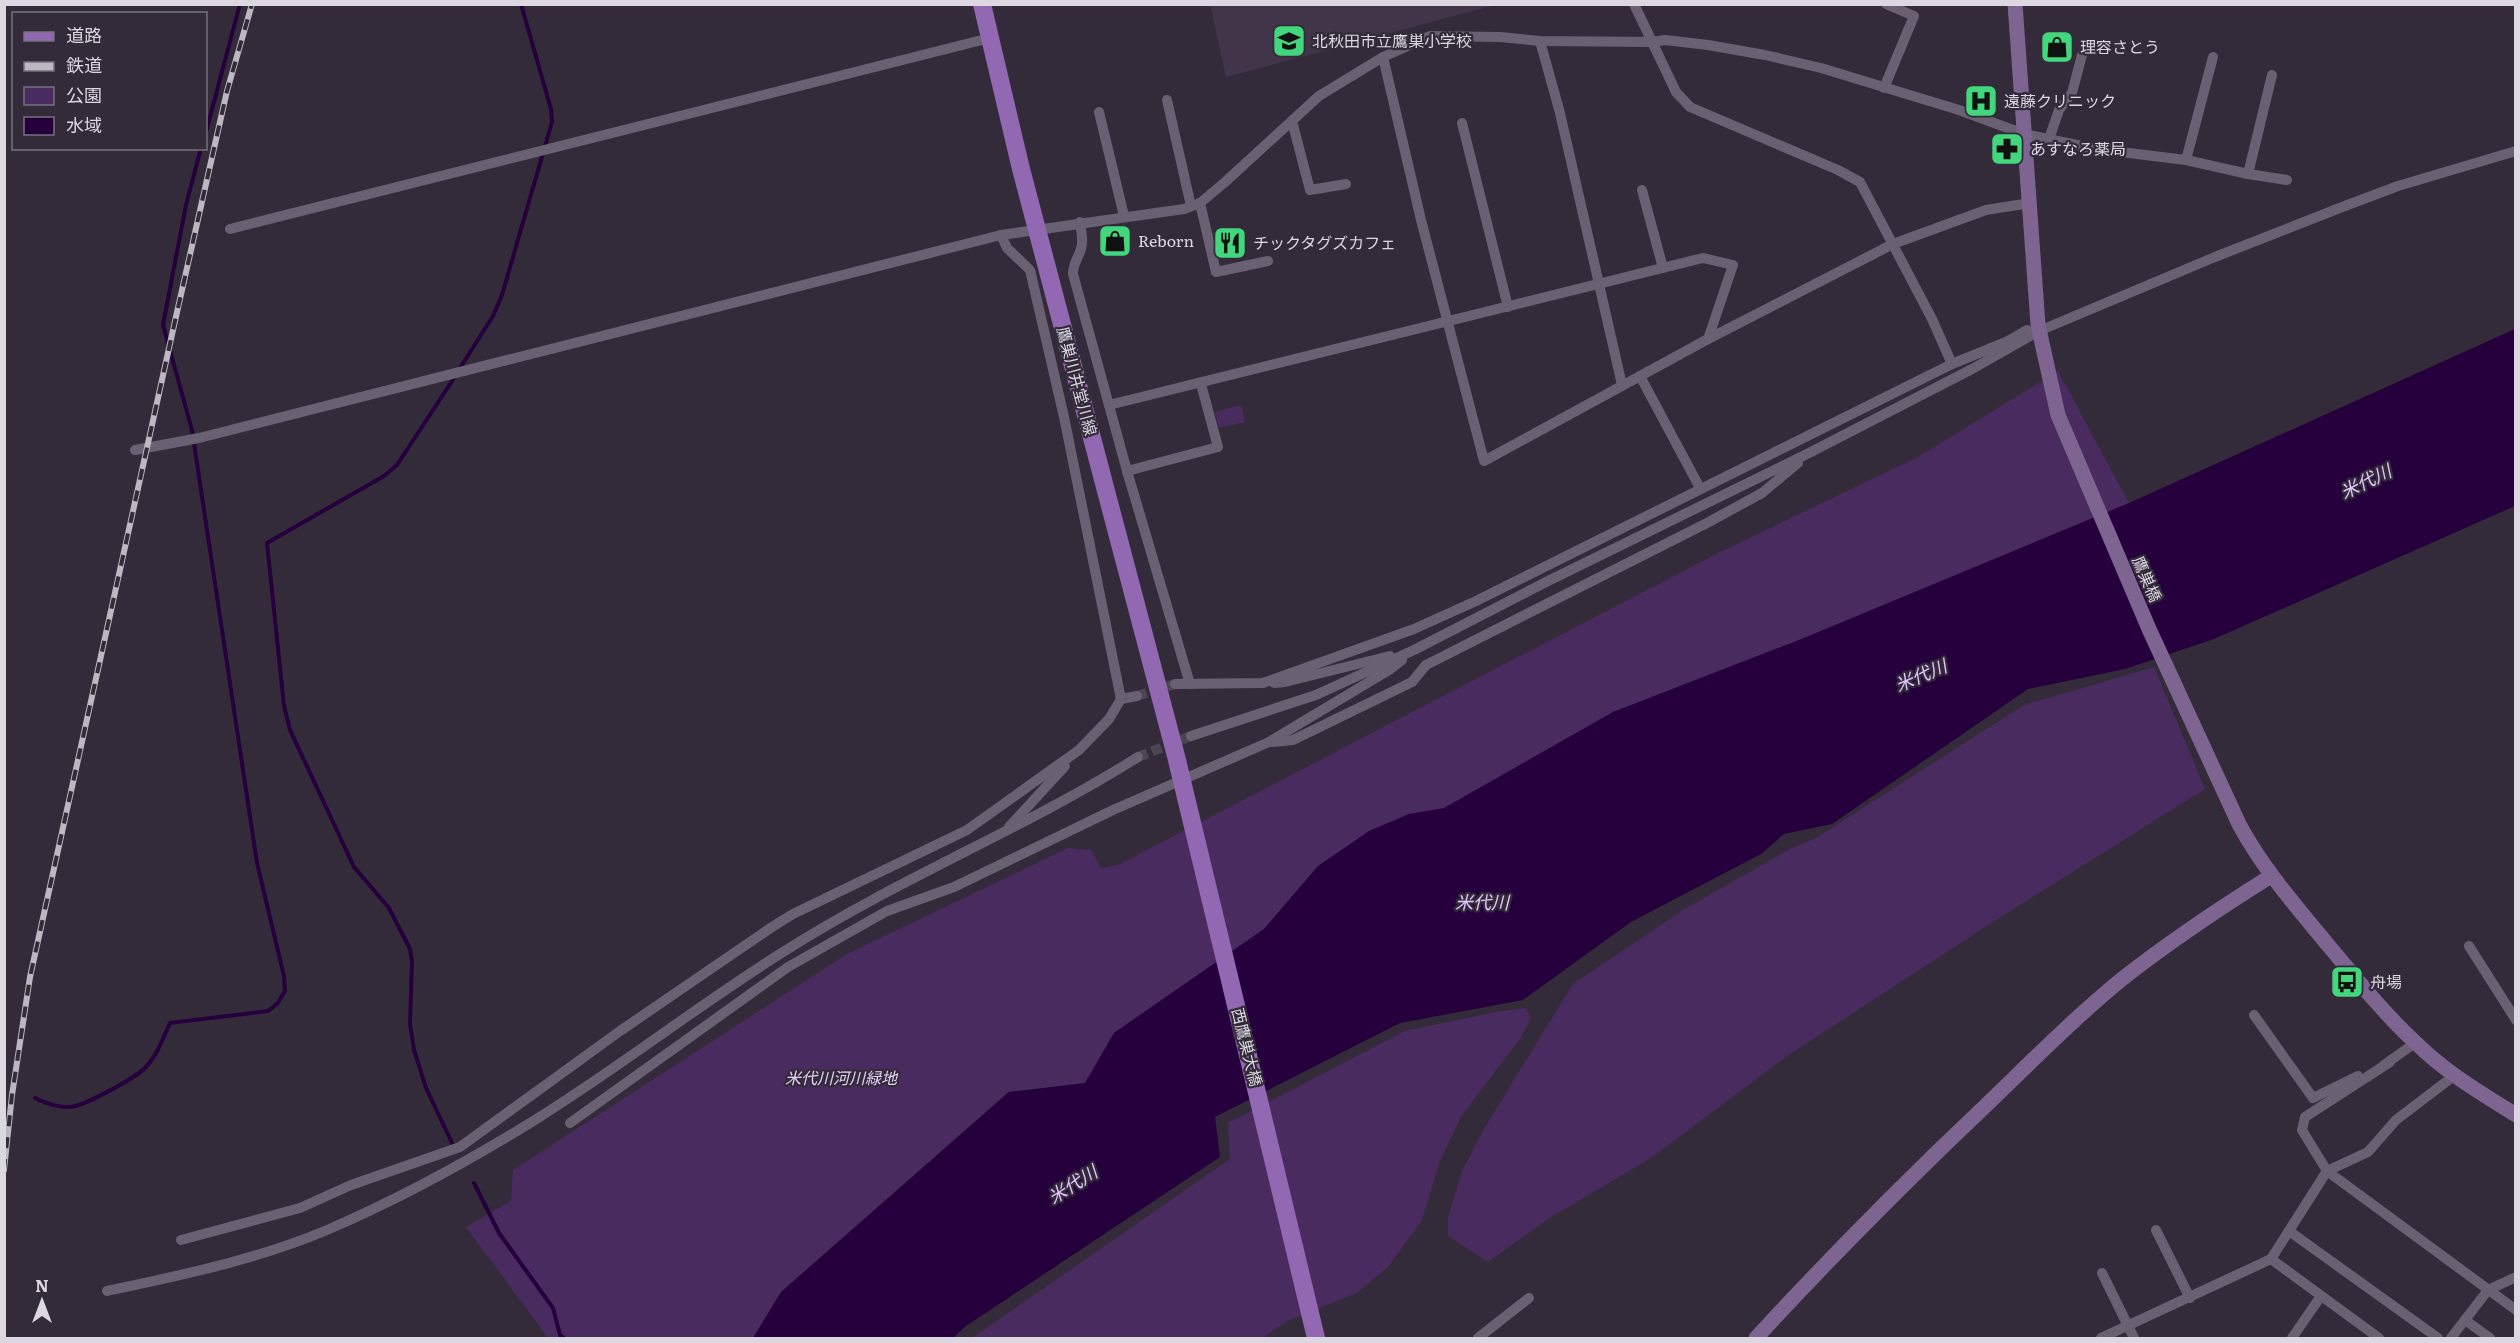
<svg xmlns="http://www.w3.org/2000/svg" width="2520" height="1343" viewBox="0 0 2520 1343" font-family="Literata,'Noto Sans JP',serif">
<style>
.built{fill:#403549}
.green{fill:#492b60}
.water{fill:#25003c}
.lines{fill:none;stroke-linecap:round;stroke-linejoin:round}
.stream{stroke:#25003c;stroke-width:4}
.street-tunnel{stroke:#4c4553;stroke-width:10;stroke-dasharray:10 5;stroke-linecap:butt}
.street{stroke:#696071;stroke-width:10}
.secondary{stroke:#7d6491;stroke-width:15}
.primary{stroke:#9168b1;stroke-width:18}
.rail-casing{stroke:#bdb7c2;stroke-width:6}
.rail{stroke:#332b3a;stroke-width:4;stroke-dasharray:11;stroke-linecap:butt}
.labels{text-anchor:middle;stroke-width:4.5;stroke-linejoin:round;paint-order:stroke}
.poi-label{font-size:16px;fill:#dcd7e1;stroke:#332b3a;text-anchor:start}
.street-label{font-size:16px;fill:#dcd7e1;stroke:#332b3a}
.park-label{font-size:16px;font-style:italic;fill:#e6d2f9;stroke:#332b3a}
.water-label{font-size:18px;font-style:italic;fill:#e3c4fe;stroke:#332b3a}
</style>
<rect width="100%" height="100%" fill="#332b3a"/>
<polygon class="built" points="1210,4 1495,4 1495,5 1226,77"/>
<g class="green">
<polygon points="2058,371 2129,503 1799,640 1613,712 1444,809 1409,814 1318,866 1264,929 1114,1033 1085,1083 1008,1092 781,1292 753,1338 548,1338 466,1227 511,1201 513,1170 847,954 1068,848 1091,850 1101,868 1118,865 1720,552 1918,457"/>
<polygon points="1241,405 1245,422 1219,428 1215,412"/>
<polygon points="2154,667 2205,789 1999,918 1787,1056 1651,1158 1548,1219 1488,1262 1448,1236 1448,1217 1462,1171 1484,1129 1573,984 1683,910 1790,849 1816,838 2024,705"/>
<polygon points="1526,1008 1531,1018 1520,1039 1462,1115 1440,1161 1422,1220 1388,1267 1357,1293 1285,1322 1263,1338 972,1338 1230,1159 1228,1123 1405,1031 1496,1012"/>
</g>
<polygon class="water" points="2515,329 2515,506 2214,639 2125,669 2028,689 1832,824 1784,834 1761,854 1631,922 1523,1000 1400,1023 1215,1117 1220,1157 966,1326 953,1338 753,1338 781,1292 1009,1092 1085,1083 1114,1033 1264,929 1318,866 1369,831 1409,814 1444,808 1613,712 1799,640 2129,503"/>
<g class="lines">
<g class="stream">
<polyline points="206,132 240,4"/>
<polyline points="460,368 493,316 502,295 552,122 551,109 521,4"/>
<path d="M35 1098C46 1104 63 1109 75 1106 89 1103 135 1078 145 1068 157 1056 163 1038 170 1023L268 1011 278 1003 285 991 284 976 257 863 192 430 163 325 186 205 201 148"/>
<polyline points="453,1145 426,1088 414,1050 410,1024 412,961 410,949 389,908 354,867 290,730 284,706 267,543 384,476 397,465 456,375"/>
<polyline points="474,1183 499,1233 553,1308 560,1335 564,1338"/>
</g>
<g class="street-tunnel">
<polyline points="1137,696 1175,684"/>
<polyline points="1138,757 1191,736"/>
</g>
<g class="street">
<polyline points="1634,4 1676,92 1690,107 1838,170 1860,182 1932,319 1952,364"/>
<polyline points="1540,41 1560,113 1622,385"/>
<polyline points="1383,57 1421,220 1484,461 1708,339 1893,244 1986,210 2030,203"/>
<polyline points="1884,88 1914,16 1886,4"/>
<polyline points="1167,100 1191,206"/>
<polyline points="1099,112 1124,216"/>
<polyline points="1292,121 1310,190 1346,184"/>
<polyline points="1462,123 1508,307"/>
<polyline points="2049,139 2059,110 2072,93 2082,55"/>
<polyline points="2186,160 2213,57"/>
<polyline points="2248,174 2272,75"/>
<polyline points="1642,190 1663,268"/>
<polyline points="1200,203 1216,272 1268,261"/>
<path d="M1080 222C1081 231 1084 240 1081 249 1078 259 1073 263 1073 274L1127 471 1190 684"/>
<polyline points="230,229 990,38"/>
<polyline points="1640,376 1700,488"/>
<polyline points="1109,405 1703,258 1733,265 1708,339"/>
<polyline points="135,450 199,438 1001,235 1184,209 1200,203 1224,183 1319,96 1383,57 1430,36 1500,37 1540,41 1652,42 1665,40 1708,45 1765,55 1821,68 1959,110 2024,134 2096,149 2186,160 2248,174 2287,180"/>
<polyline points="1127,471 1218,447 1201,384"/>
<polyline points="1274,683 1285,682 1390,656"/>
<polyline points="1175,684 1263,683 1414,629 1476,601 1952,364 2006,342 2027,330"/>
<polyline points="1121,699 1137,696"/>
<polyline points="1191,736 1316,695 1414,650 1546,582 1809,453 1974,368 2039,331 2215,257 2337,209 2398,186 2516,151"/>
<polyline points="1272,742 1293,740 1412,682 1426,665 1707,523 1762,493 1798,463"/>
<polyline points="1009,827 1065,766"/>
<polyline points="2469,946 2516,1020"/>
<polyline points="2254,1015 2313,1098 2358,1076"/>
<polyline points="2390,1062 2305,1117 2302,1130 2327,1171 2516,1310"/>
<polyline points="2384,1065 2415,1043"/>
<polyline points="570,1123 788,967 887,911 954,887 1113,810 1269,742 1389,670 1402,660"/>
<polyline points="2156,1230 2190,1298"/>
<polyline points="2289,1231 2438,1338"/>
<polyline points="181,1240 300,1208 351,1185 460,1147 620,1031 772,927 793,914 967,830 1079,750 1109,719 1121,699 1064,417 1030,270 1007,248 1001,235"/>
<polyline points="2271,1259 2379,1338"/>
<polyline points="2102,1273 2134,1338"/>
<path d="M107 1291C182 1275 256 1260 327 1230 397 1200 465 1163 530 1123 616 1070 697 1006 783 952 897 879 1024 829 1138 757"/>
<polyline points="2465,1320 2490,1338"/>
<polyline points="1478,1338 1529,1298"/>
<polyline points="2101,1338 2271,1259 2327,1171 2368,1152 2396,1120 2455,1075"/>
<polyline points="2292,1338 2321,1296"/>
<polyline points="2451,1338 2488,1290 2516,1277"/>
</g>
<g class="secondary">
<path d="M2015 4 2038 325 2058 415 2149 629 2239 824C2263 869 2296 906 2328 945 2356 978 2384 1014 2416 1043 2445 1072 2481 1093 2516 1115"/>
<path d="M1756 1338C1828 1260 1902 1185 1979 1112 2026 1067 2072 1020 2122 979 2169 942 2220 908 2271 876"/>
</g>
<polyline class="primary" points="982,4 1021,169 1176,756 1316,1338"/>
<defs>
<polyline id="rail" points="4,1170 12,1095 30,977 175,321 227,91 252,4"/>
</defs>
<use href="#rail" class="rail-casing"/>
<use href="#rail" class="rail"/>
</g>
<defs>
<symbol id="school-square" viewBox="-11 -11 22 22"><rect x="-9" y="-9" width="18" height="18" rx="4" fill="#42d77c" stroke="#332b3a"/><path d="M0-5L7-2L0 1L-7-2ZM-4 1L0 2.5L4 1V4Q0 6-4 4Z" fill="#111"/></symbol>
<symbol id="shop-square" viewBox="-11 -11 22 22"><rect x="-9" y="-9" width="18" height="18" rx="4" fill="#42d77c" stroke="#332b3a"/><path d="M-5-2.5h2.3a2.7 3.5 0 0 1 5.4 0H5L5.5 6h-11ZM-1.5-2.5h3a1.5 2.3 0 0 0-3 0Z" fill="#111"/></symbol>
<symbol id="hospital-square" viewBox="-11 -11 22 22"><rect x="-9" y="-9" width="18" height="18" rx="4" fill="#42d77c" stroke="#332b3a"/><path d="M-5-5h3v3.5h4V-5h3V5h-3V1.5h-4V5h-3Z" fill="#111"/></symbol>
<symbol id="pharmacy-square" viewBox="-11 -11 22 22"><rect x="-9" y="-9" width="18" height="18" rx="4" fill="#42d77c" stroke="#332b3a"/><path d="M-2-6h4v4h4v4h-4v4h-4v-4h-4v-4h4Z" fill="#111"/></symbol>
<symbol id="restaurant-square" viewBox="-11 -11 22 22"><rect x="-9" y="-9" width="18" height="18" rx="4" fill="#42d77c" stroke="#332b3a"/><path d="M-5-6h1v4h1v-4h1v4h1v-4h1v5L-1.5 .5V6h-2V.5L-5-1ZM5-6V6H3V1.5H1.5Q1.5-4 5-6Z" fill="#111"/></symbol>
<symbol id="bus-square" viewBox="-11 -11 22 22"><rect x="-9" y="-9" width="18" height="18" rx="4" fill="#42d77c" stroke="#332b3a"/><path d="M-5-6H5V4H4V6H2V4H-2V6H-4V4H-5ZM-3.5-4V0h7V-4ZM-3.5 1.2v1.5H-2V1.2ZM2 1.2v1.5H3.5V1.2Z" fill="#111"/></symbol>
</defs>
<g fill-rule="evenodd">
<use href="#school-square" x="1270" y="22" width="38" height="38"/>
<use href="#shop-square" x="2038" y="28" width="38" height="38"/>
<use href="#hospital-square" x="1962" y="82" width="38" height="38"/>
<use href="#pharmacy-square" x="1988" y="130" width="38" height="38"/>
<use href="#shop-square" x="1096" y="222" width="38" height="38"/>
<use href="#restaurant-square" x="1211" y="224" width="38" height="38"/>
<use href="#bus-square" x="2328" y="963" width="38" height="38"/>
</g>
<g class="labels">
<g class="poi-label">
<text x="1312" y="47">北秋田市立鷹巣小学校</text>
<text x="2080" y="53">理容さとう</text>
<text x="2004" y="107">遠藤クリニック</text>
<text x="2030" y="155">あすなろ薬局</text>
<text x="1138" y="247">Reborn</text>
<text x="1253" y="249">チックタグズカフェ</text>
<text x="2370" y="988">舟場</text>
</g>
<g class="street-label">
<text transform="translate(1077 381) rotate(75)" y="6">鷹巣川井堂川線</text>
<text transform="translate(2147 579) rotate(66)" y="6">鷹巣橋</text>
<text transform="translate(1247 1047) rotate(76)" y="6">西鷹巣大橋</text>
</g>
<g class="park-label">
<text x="841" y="1084">米代川河川緑地</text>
</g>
<g class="water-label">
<text transform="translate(2366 482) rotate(-26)" y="6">米代川</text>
<text transform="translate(1921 676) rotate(-23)" y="6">米代川</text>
<text x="1482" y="909">米代川</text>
<text transform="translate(1073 1185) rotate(-32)" y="6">米代川</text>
</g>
</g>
<rect width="2520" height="1343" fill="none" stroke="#dcd7e1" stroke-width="12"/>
<rect x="12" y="12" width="195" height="138" fill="#332b3a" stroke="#77707d" stroke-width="1.5"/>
<rect x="24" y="32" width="30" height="9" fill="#9168b1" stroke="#77707d" stroke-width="1.5"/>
<text x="66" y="42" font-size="18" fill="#dcd7e1">道路</text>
<rect x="24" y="62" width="30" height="9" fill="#bdb7c2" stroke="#77707d" stroke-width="1.5"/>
<text x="66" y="72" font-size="18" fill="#dcd7e1">鉄道</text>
<rect x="24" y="87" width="30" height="18" fill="#492b60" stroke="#77707d" stroke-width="1.5"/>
<text x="66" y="102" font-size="18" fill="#dcd7e1">公園</text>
<rect x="24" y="117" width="30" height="18" fill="#25003c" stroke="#77707d" stroke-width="1.5"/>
<text x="66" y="132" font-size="18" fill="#dcd7e1">水域</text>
<g transform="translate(42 1301)" stroke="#332b3a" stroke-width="4.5" paint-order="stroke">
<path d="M0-4.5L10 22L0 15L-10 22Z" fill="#dcd7e1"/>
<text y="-9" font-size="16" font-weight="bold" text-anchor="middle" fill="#dcd7e1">N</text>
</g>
</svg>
